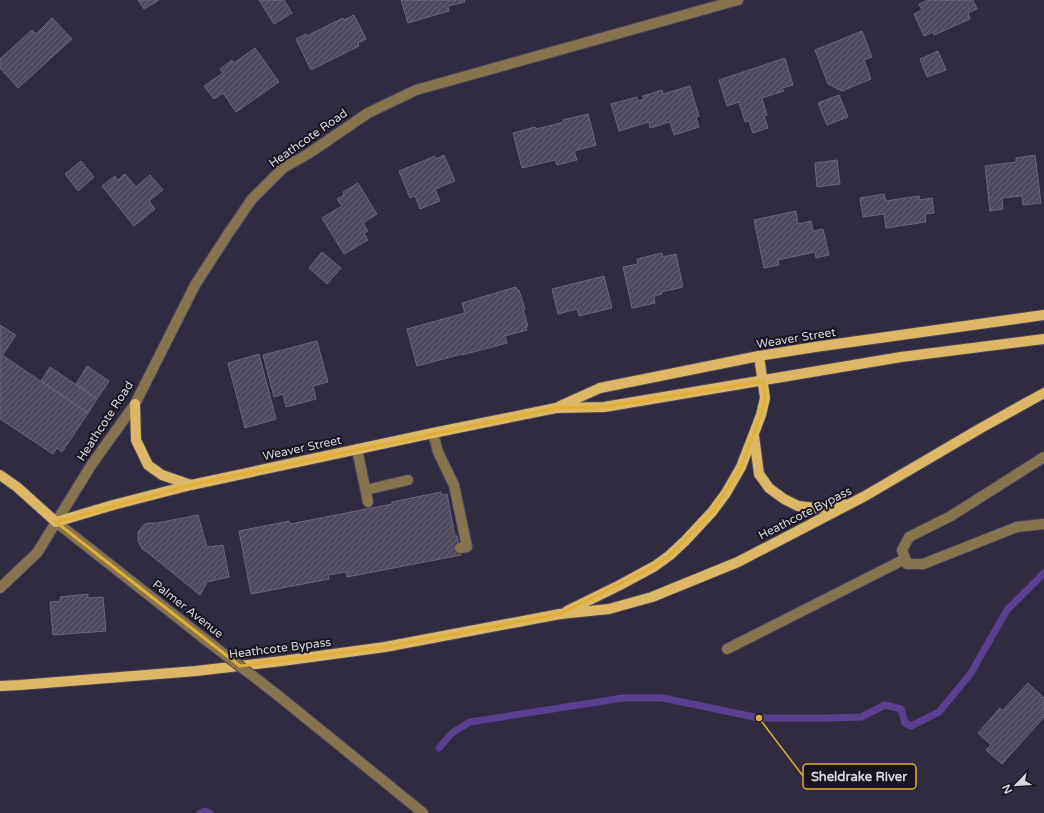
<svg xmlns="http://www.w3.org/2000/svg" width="1044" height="813" viewBox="0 0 1044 813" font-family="'Varela Round',sans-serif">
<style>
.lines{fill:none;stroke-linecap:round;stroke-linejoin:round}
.stream{stroke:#5b4092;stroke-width:7}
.building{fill:url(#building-hatch);stroke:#6c667e}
.minor-casing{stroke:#4b465a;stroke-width:12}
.major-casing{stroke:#4b465a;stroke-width:12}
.minor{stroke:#85744e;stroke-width:10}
.major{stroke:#dcb866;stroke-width:10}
.minor-bridge-casing{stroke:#4b465a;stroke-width:12;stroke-linecap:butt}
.minor-bridge{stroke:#85744e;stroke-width:10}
.marked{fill:none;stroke:#e0b034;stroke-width:3;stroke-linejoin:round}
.labels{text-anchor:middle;stroke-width:4;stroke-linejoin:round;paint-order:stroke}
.street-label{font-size:12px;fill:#d8d5e3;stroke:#18151f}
.leader{fill:none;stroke:#e0b034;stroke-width:1.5}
.callout-dot{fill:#e0b034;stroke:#18151f;stroke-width:1.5}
.callout{fill:#18151f;stroke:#e0b034;stroke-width:1.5}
.callout-label{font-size:13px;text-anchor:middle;font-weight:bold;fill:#d8d5e3}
</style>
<defs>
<pattern id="building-hatch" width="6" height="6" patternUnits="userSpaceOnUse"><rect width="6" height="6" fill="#4f4960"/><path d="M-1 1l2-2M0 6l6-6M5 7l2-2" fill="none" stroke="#686277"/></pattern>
</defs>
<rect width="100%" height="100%" fill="#302b40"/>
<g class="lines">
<g class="stream">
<polyline points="439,748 452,733 470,722 623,698 663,698 759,718 826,718 861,717 885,705 901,709 905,723 911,726 939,712 971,673 1007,610 1044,573"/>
<polyline points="200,813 205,811 210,813"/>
</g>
</g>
<g class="building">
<polygon points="138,0 159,0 144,9"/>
<polygon points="259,0 284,0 292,13 274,24"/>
<polygon points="401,0 464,0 465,2 448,6 449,11 408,23"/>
<polygon points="928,0 973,0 977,9 968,13 970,19 934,35 933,32 924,36 914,14 922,10 919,4"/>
<polygon points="354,15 366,39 358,43 359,46 311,70 296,39 306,34 307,36 343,18 344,20"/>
<polygon points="52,18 72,39 18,88 0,68 0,59 32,30 36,34"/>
<polygon points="862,31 872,57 864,60 871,79 842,91 828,84 815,50"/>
<polygon points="255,48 279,82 236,112 223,93 214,99 204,86 223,73 220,69 232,60 234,63"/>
<polygon points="938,51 946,70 927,77 920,59"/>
<polygon points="785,58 793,85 782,88 784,91 762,98 767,115 764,116 768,128 753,133 749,121 745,122 739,102 727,106 719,80"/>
<polygon points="690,86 699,116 696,117 699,127 674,135 670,122 650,128 649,122 619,131 611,104 637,97 638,101 643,100 643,96 662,90 663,94"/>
<polygon points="839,95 848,117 827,125 818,103"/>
<polygon points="588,114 596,145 574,151 577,160 557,165 555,160 522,168 513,133 535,127 536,129 564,122 563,120"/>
<polygon points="444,155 455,181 435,189 440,201 420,209 415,196 410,198 399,171 435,156 436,159"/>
<polygon points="1035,155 1041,203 1023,205 1022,196 1002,198 1003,209 990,211 985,166 1016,162 1016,158"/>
<polygon points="837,160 840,184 817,187 815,163"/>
<polygon points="81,161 94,177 78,191 65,174"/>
<polygon points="125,174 136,187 150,175 163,190 149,201 155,209 134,226 102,186 115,176 118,180"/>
<polygon points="358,183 377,214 363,223 368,231 364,233 368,240 344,254 322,218 342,206 337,199 344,195 343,192"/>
<polygon points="884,194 886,201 919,196 920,200 932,198 934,213 925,214 926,222 886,228 884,214 863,217 860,198"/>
<polygon points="796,211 798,224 811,221 813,231 823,229 829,255 816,258 815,252 778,260 779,265 764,268 754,220"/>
<polygon points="322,252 341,268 327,284 309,268"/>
<polygon points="662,253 663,257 676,254 683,287 661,292 662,294 654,296 655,303 632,308 623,267 638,264 637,259"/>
<polygon points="604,276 612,308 579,316 577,309 558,314 552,289"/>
<polygon points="516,287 517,290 519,290 525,309 523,310 528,326 526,326 527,330 505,336 507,343 462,355 462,354 417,366 407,329 465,313 462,303"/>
<polygon points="0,325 16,335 0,359"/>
<polygon points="317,341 328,382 313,386 316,399 286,407 283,394 274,397 263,355"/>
<polygon points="259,354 276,419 245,428 228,363"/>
<polygon points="2,355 88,413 62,452 57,448 53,454 0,419 0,359"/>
<polygon points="87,366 109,381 97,399 76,384"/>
<polygon points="50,367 97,399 88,413 41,381"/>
<polygon points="441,492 442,495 447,494 455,536 457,536 461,555 347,577 346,572 328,575 329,579 251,594 239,531 289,521 290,524 392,504 392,502"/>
<polygon points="198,515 207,547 223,545 229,577 207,582 200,595 147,552 142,549 138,541 138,532 141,528 145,524 149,523 157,523"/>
<polygon points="88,594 88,598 103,597 106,631 53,635 50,602 61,601 60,597"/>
<polygon points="1028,683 1044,698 1044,717 1002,764 986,750 991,745 978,733 1000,708 1002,711"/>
</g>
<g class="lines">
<defs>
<g id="minor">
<polyline points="433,433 438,452 454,485 467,547 460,548"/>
<polyline points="357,449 368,502"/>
<polyline points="1044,457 951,516 909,537 902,550 907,564 923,564 1017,527 1044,524"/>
<polyline points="366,490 408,480"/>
<polyline points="56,522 211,644"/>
<polyline points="0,588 37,553 92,464 135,404 195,285 228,234 252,199 283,168 308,154 368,113 416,90 738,0"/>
<polyline points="727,649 905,559"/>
<polyline points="275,693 423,813"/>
</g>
<g id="major">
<polyline points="135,404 136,440 148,465 162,475 191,485"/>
<polyline points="560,406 600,388 759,356 815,347 1044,315"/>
<polyline points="754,436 759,474 769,488 784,499 798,506 815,508 832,507 843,503"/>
<polyline points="0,475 17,487 56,522 113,505 191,485 433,433 556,408 604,407 901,357 1044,339"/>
<polyline points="567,611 620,585 655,566 670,555 685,541 712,512 726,493 741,467 761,415 765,398 759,356"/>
<polyline points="0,686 20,685 196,671 282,661 385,647 560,614 609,609 652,597 738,562 865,496 981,428 1044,393"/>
</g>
</defs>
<use href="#minor" class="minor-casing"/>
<use href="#major" class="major-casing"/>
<use href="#minor" class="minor"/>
<use href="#major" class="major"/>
<defs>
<polyline id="minor-bridge" points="211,644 275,693"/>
</defs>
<use href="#minor-bridge" class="minor-bridge-casing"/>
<use href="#minor-bridge" class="minor-bridge"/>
</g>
<path class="marked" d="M763 381 765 398 761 415 748 449 741 467 712 512 670 555 655 566 560 614 385 647 240 666 56 522 191 485 556 408 604 407Z"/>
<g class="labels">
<g class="street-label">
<text transform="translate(308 138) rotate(-35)" y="4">Heathcote Road</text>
<text transform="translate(796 338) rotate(-9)" y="4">Weaver Street</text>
<text transform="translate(105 421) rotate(-57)" y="4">Heathcote Road</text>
<text transform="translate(302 448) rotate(-12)" y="4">Weaver Street</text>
<text transform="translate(805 513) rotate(-27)" y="4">Heathcote Bypass</text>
<text transform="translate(188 609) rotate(38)" y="4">Palmer Avenue</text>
<text transform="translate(280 648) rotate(-7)" y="4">Heathcote Bypass</text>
</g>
</g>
<path class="leader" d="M759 718L803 776"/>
<circle class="callout-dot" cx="759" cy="718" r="4"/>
<rect class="callout" x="803" y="764" width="113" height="25" rx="4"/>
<g class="callout-label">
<text x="859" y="781">Sheldrake River</text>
</g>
<g transform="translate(1016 785) rotate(245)" stroke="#18151f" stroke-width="3" paint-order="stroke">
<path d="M0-3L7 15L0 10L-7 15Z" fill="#d8d5e3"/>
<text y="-6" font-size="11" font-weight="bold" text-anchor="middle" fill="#d8d5e3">N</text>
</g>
</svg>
